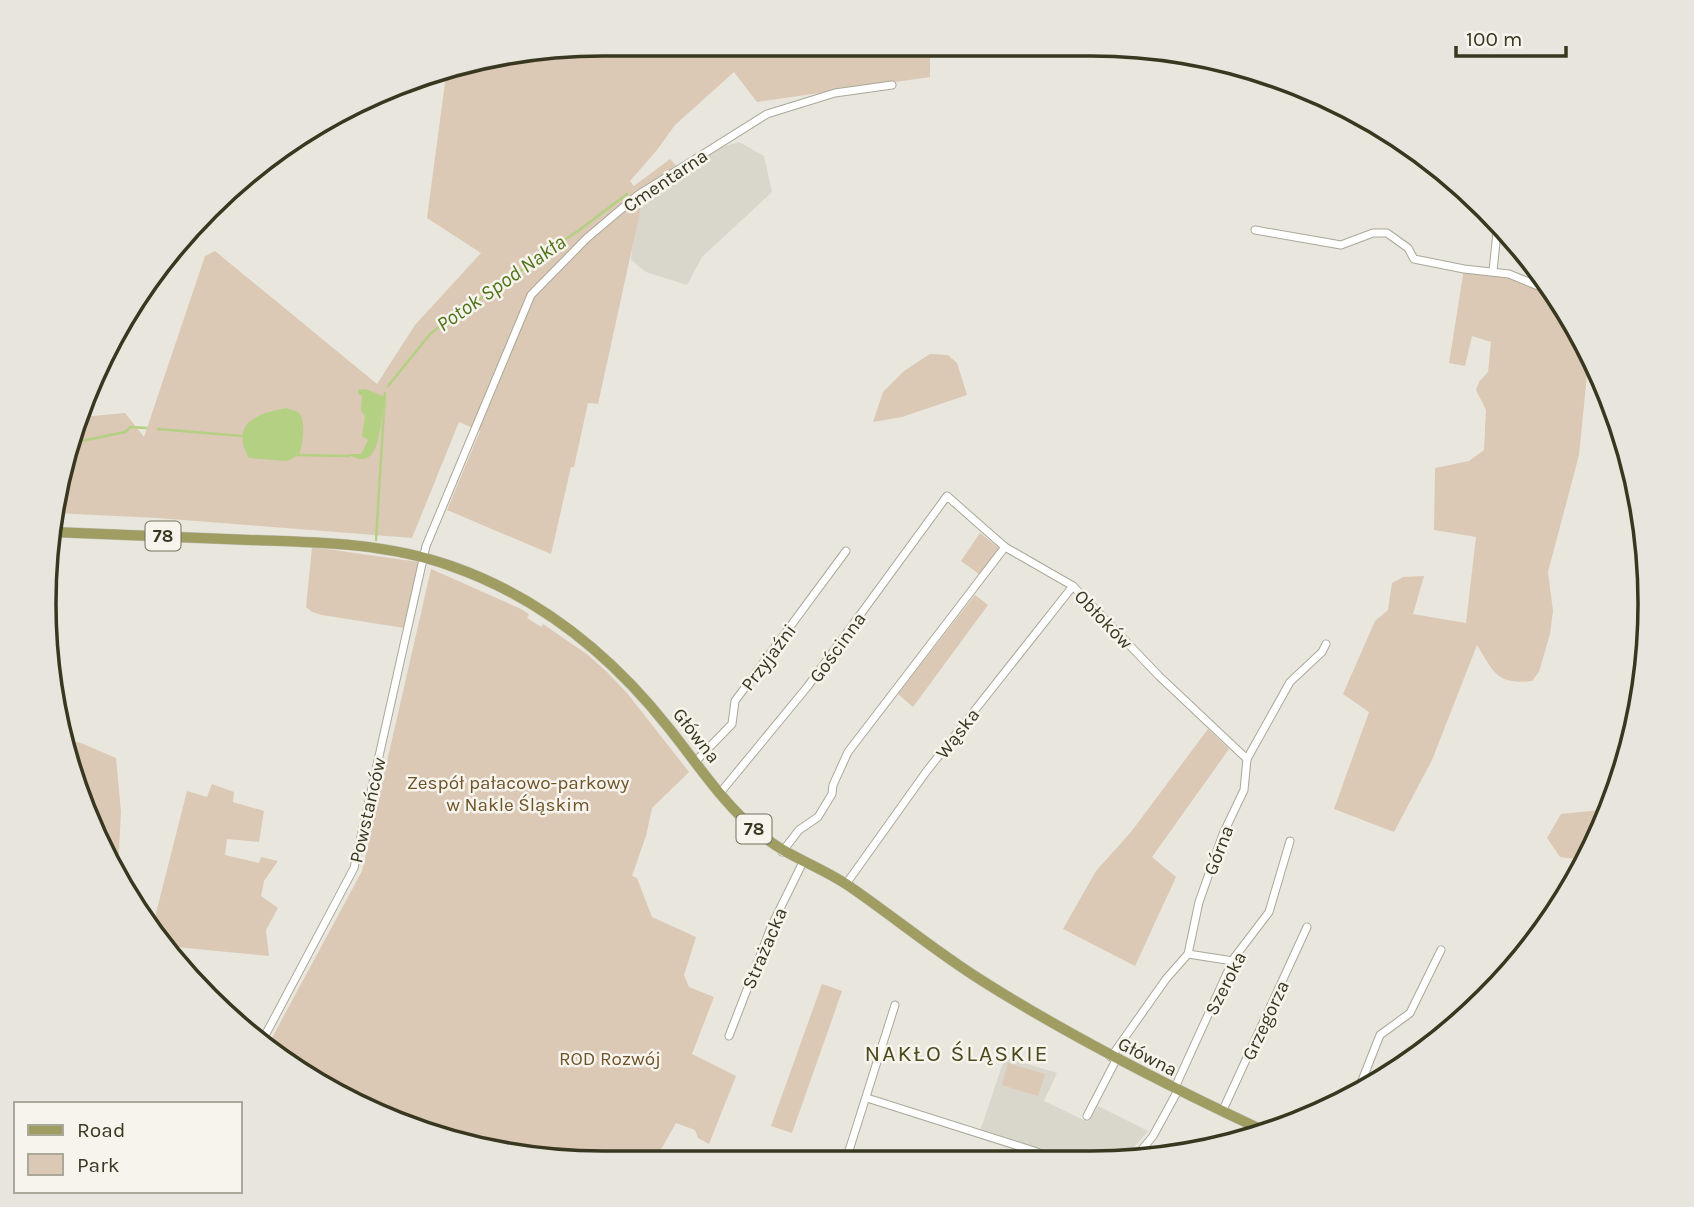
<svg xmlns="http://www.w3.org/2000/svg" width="1694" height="1207" viewBox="0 0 1694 1207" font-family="Karla,sans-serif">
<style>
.built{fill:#d9d6cb}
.green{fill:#dbc8b5}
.water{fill:#b3d083}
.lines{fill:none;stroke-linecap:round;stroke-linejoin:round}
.stream{stroke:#b3d083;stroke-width:2.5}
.minor-casing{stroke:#a9a899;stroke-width:9}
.major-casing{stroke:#c3c3bc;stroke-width:11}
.minor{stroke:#fff;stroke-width:7}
.major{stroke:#9f9d61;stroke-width:10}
.labels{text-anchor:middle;stroke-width:5;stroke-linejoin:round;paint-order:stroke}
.shield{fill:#f6f4ed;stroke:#71705d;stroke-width:2}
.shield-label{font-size:18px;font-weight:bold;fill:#38371f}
.street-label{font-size:19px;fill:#38371f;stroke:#f6f4ed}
.park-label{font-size:19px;fill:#6f5429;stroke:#f6f4ed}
.water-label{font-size:21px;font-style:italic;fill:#507419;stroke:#f6f4ed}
.quarter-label{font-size:23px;letter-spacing:2px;fill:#4a491b;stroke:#f6f4ed}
.rim{fill:none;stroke:#38371f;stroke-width:3.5}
</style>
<rect width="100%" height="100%" fill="#e9e7dd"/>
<g class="built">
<polygon points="739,142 764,156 772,192 702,257 687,285 646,272 631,260 638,200 722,147"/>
<polygon points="1005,1057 1057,1073 1044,1101 1088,1122 1098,1106 1148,1131 1124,1159 1070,1159 980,1131"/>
</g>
<g class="green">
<polygon points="604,44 930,44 930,77 757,102 734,72 675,125 657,150 630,181 634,186 670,159 679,169 638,195 640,212 598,404 588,403 574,467 571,467 551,554 447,510 480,431 459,422 412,538 158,518 54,513 54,495 81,417 125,413 144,437 205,256 215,251 377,384 415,325 481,253 427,218 447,68 458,63"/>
<path d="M1464 269 1495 272 1553 292 1575 324 1589 355 1579 455 1548 572 1553 611 1550 634 1539 672 1532 681C1496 685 1494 672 1477 645L1432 760 1394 832 1334 809 1369 712 1343 694 1375 621 1388 610 1392 583 1403 577 1424 576 1413 614 1466 623 1476 537 1434 530 1435 468 1469 461 1484 450 1486 410 1476 390 1479 382 1488 372 1491 342 1472 336 1465 366 1449 363Z"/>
<polygon points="930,354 948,355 957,363 967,395 902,417 873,422 883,392 904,371"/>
<polygon points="980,533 1000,549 979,574 961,561"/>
<polygon points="312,547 419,562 404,628 322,615 312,612 306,607"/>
<polygon points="431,569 521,609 529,614 527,618 541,627 543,624 588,655 607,672 627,693 689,772 652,808 646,836 632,876 637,878 652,917 696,937 684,975 689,987 714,997 692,1054 736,1076 709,1144 698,1138 695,1130 676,1123 659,1153 659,1162 567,1162 459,1144 356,1106 266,1049 362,871"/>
<polygon points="975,595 988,605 913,707 898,694"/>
<polygon points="1208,729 1229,749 1152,857 1176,877 1135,966 1063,929 1096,871 1131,832"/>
<polygon points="66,740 81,743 116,758 121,812 118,869 87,818"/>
<polygon points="212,784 234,792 233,802 264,811 259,842 227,839 225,855 259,863 261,857 278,861 264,881 261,896 278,908 266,930 269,956 166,946 153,925 187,791 207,797"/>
<path d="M1611 803 1594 848 1591 847C1581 859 1575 860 1560 857L1547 838 1561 814 1600 810Z"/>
<polygon points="822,984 842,991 792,1133 771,1126"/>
<polygon points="1008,1063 1045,1074 1038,1096 1002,1085"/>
</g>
<g class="water">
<path d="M366 389 385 397C379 415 384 477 348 454H361L368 440 362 436 365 416 361 411 362 396 358 393V390Z"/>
<path d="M286 408C289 409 296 411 298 412 307 420 302 446 299 455L287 461 249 458C230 423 256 414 286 408Z"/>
</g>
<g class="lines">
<g class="stream">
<polyline points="388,386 431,333 582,228 627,194"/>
<polyline points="158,429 242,436"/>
<polyline points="72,443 125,432 131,427 146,428"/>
<polyline points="299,455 349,456"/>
<polyline points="376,540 385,393"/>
</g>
<defs>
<g id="minor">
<polyline points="1255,230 1341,245 1373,233 1387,233 1408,248 1414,259 1464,269 1509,274 1553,292"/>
<polyline points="1493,271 1498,223"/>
<polyline points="695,762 732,724 735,701 846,551"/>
<polyline points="720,793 808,686 947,496 1005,547 1073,586 1159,676 1247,759"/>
<polyline points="782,852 799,830 818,817 832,794 833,785 848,752 1005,547"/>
<polyline points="846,884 926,772 1073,586"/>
<polyline points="1188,954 1233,961"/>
<polyline points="729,1036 772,925 803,862"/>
<polyline points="260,1045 354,868 426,546 531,295 587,238 638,195 767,114 835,93 892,85"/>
<polyline points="1111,1057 1166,979 1188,954 1199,902 1223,834 1244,790 1247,759 1290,682 1322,652 1326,644"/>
<polyline points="1357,1093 1380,1035 1410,1013 1441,950"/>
<polyline points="867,1098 1034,1151 1053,1159"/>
<polyline points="1222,1112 1307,927"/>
<polyline points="1087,1116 1116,1060"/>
<polyline points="1134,1159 1153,1136 1176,1094 1177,1083 1234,958 1269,912 1290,841"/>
<polyline points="846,1160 895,1005"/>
</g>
<path id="major" d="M53 532C119 535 184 537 250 540 317 542 387 543 451 566 540 597 610 654 668 727 697 763 723 804 759 833 787 857 820 866 849 886 894 917 935 951 981 980 1071 1037 1164 1084 1260 1129"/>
</defs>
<use href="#minor" class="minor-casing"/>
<use href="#major" class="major-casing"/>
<use href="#minor" class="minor"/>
<use href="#major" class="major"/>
</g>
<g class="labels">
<g class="shield">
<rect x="145.5" y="521.5" width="35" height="29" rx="5"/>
<rect x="736.5" y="814.5" width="35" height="29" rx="5"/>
</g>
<g class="shield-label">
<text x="163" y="542">78</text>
<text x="754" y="835">78</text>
</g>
<g class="street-label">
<text transform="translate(665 180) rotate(-34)" y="7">Cmentarna</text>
<text transform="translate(1104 619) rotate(46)" y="7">Obłoków</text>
<text transform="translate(837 647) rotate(-54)" y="7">Gościnna</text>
<text transform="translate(768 657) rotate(-53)" y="7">Przyjaźni</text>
<text transform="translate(957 733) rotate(-52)" y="7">Wąska</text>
<text transform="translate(697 735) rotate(52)" y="7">Główna</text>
<text transform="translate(367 810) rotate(-77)" y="7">Powstańców</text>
<text transform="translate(1218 850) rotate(-69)" y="7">Górna</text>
<text transform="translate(764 948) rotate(-67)" y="7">Strażacka</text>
<text transform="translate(1225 983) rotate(-63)" y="7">Szeroka</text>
<text transform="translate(1265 1020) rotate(-65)" y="7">Grzegorza</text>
<text transform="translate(1148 1056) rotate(27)" y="7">Główna</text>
</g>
<g class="park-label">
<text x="518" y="789">Zespół pałacowo-parkowy<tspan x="518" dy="22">w Nakle Śląskim</tspan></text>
<text x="610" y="1065">ROD Rozwój</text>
</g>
<g class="water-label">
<text transform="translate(501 283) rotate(-35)" y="7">Potok Spod Nakła</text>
</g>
<g class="quarter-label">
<text x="957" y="1061">NAKŁO ŚLĄSKIE</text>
</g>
</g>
<path d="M0 0H1694V1207H0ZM603 56H1091A547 547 0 0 1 1638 603V604A547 547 0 0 1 1091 1151H603A547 547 0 0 1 56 604V603A547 547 0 0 1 603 56Z" fill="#e7e5dd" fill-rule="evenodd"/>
<path class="rim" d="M603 56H1091A547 547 0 0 1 1638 603V604A547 547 0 0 1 1091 1151H603A547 547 0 0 1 56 604V603A547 547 0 0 1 603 56Z"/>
<rect x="14" y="1102" width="228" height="91" fill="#f6f4ed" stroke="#aaa89b" stroke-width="2"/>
<rect x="28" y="1125" width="35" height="10" fill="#9f9d61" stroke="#aaa89b" stroke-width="2"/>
<text x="77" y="1137" font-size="21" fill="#38371f">Road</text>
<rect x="28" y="1154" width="35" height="21" fill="#dbc8b5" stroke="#aaa89b" stroke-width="2"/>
<text x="77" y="1172" font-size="21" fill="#38371f">Park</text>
<path d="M1456 46v10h110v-10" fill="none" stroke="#38371f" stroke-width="3.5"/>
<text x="1466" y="46" font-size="21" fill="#38371f" stroke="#f6f4ed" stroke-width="5" paint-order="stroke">100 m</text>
</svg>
